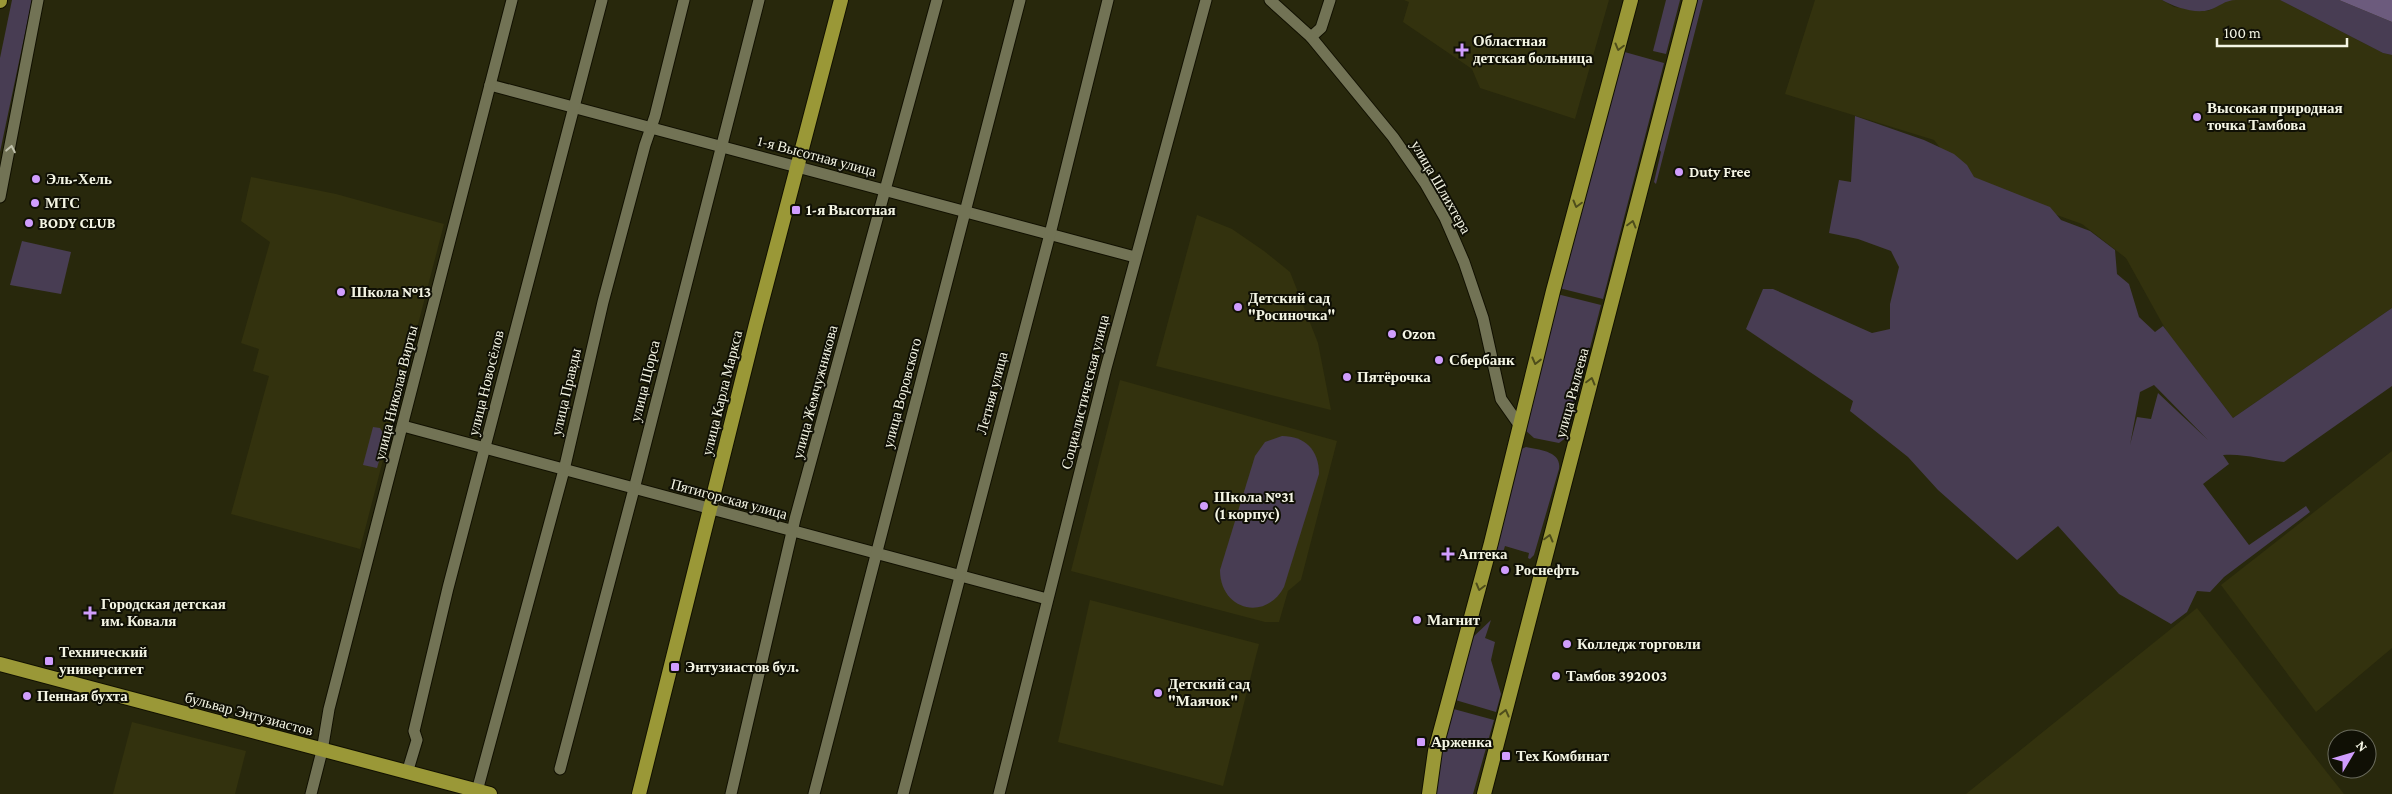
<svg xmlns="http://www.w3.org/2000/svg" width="2392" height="794" viewBox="0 0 2392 794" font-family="'Crimson Pro',serif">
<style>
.built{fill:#33320e}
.green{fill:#483d53;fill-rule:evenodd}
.water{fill:#6c5b7d}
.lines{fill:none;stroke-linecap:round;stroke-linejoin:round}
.minor-casing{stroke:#111000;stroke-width:13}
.major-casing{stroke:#111000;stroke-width:16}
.minor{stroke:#727355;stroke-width:11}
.major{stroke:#9a9837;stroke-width:14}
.oneway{stroke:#4e4d1b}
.oneway2{stroke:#c0c1ab}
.poi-dot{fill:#d09dfe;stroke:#101005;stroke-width:2}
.labels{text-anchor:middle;stroke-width:4;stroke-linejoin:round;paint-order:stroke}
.poi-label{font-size:15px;font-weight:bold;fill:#f4f5e4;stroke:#101005;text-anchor:start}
.street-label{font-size:15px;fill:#f4f5e4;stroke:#101005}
</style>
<rect width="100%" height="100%" fill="#28280c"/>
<g class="built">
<polygon points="1404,0 1609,0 1575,119 1480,88 1472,69 1403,22 1409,2"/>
<polygon points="1815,0 2162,0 2174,7 2208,11 2229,0 2280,0 2383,53 2392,55 2392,308 2233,418 2167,332 2126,258 2082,224 1969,184 1934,140 1785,94"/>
<polygon points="251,177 336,194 444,224 360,549 231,514 269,376 253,371 259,349 241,343 270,242 241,221"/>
<polygon points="1197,215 1232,229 1264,251 1290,272 1318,343 1331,410 1156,366"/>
<polygon points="1120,380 1337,441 1301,580 1288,591 1279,622 1265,622 1071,571"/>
<polygon points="2392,451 2392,648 2316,712 2221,585"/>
<polygon points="1090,600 1259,644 1223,786 1058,742"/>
<polygon points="2197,608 2344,794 1966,794"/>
<polygon points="132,722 246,751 235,794 113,794"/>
</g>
<g class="green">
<polygon points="12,0 32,0 0,152 0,58"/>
<polygon points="1666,0 1680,0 1666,54 1653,51"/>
<polygon points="1695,0 1703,0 1656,184 1654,182 1661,152 1657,146"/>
<path d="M2162 0H2236C2225 0 2219 7 2209 10 2195 14 2174 7 2162 0Z"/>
<polygon points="2280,0 2339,0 2392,22 2392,55 2383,53"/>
<polygon points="1621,51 1664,63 1603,299 1559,288"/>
<path d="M1855 116 1924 140 1954 154 1967 165 1974 177 2050 207 2061 220 2090 231 2115 250 2117 274 2129 284 2139 317 2155 332 2163 326 2233 418 2392 308V386L2284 462C2264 460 2243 453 2223 455L2229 464 2203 484 2249 545 2306 506 2310 512 2224 577 2210 592 2197 591 2187 612 2171 624 2119 594 2058 526 2017 560 1938 490 1908 457 1850 411 1853 401 1746 329 1763 289H1773L1872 333 1890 329V304L1899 267 1891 251 1858 239 1829 233 1839 180 1851 182ZM2154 385 2208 440 2158 393 2151 419 2137 417 2130 445 2140 392Z"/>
<polygon points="22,241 71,252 61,294 10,285"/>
<polygon points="1557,294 1601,305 1567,437 1559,443 1534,438 1524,429"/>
<polygon points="373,427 380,428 386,438 377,468 363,465"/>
<path d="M1282 436C1305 436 1319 450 1319 474L1284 587C1265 622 1220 610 1220 570L1255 456 1265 442Z"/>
<path d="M1526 447C1539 450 1562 451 1559 469L1534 555 1530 559 1528 558 1529 553 1505 546 1500 562 1494 546 1519 450Z"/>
<polygon points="1491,620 1485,638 1495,642 1491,660 1501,694 1496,712 1452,699 1472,638"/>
<polygon points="1450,708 1494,720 1473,794 1433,794"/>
</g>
<polygon class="water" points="2339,0 2392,0 2392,22"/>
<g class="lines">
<defs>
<g id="minor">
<polyline points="1270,0 1311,37 1393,137 1425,183 1445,218 1464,262 1483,318 1501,399 1520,426"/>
<polyline points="1311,37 1321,28 1330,0"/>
<polyline points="490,85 1135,257"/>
<polyline points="0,197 38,0"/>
<polyline points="403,426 1047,599"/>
<polyline points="560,769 634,489 759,0"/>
<polyline points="407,773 417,740 414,731 448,588 602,0"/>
<polyline points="477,791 564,470 603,302 645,145 655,116 684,0"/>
<polyline points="311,794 322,751 329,709 512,0"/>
<polyline points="731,794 795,519 937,0"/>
<polyline points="814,794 1020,0"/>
<polyline points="903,794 1050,234 1108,0"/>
<polyline points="999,794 1106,368 1206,0"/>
</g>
<g id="major">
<polyline points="0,1 0,0"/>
<polyline points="0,664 490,794"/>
<polyline points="639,794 756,324 841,0"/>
<polyline points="1429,794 1435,751 1491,543 1553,291 1631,0"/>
<polyline points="1484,794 1690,0"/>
</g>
</defs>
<use href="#minor" class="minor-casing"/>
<use href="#major" class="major-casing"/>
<use href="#minor" class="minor"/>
<use href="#major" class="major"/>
</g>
<defs><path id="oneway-chevron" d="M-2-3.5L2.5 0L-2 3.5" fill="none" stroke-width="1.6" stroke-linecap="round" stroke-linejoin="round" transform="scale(1.25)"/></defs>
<g class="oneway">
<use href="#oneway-chevron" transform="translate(1619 47) rotate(105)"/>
<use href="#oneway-chevron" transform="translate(1577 204) rotate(105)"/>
<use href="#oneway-chevron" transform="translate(1632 224) rotate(-75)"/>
<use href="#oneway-chevron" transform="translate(1536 361) rotate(104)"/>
<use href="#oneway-chevron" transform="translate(1591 381) rotate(-75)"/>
<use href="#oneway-chevron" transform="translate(1549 538) rotate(-75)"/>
<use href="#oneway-chevron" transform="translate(1480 587) rotate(105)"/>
<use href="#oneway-chevron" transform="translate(1505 713) rotate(-76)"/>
</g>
<use class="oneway2" href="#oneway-chevron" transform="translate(11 149) rotate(-79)"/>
<g class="poi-dot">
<path d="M1459.5 42.5h5v5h5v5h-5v5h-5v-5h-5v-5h5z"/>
<circle cx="2197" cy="117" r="5"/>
<circle cx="1679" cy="172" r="5"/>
<circle cx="36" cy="179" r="5"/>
<circle cx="35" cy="203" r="5"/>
<rect x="791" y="205" width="10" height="10" rx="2.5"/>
<circle cx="29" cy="223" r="5"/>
<circle cx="341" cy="292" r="5"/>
<circle cx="1238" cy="307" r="5"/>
<circle cx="1392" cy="334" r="5"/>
<circle cx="1439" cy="360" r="5"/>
<circle cx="1347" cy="377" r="5"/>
<circle cx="1204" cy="506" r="5"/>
<path d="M1445.5 546.5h5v5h5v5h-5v5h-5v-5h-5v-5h5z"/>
<circle cx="1505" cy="570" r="5"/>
<path d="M87.5 605.5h5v5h5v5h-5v5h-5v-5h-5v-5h5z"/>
<circle cx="1417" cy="620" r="5"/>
<circle cx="1567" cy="644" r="5"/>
<rect x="44" y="656" width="10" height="10" rx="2.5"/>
<rect x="670" y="662" width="10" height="10" rx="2.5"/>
<circle cx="1556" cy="676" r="5"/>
<circle cx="1158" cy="693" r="5"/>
<circle cx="27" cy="696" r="5"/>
<rect x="1416" y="737" width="10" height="10" rx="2.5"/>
<rect x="1501" y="751" width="10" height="10" rx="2.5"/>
</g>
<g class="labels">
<g class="poi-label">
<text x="1473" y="46">Областная<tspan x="1473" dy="17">детская больница</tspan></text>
<text x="2207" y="113">Высокая природная<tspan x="2207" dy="17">точка Тамбова</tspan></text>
<text x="1689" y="177">Duty Free</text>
<text x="46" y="184">Эль-Хель</text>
<text x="45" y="208">МТС</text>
<text x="806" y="215">1-я Высотная</text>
<text x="39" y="228">BODY CLUB</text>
<text x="351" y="297">Школа №13</text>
<text x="1248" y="303">Детский сад<tspan x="1248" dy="17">"Росиночка"</tspan></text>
<text x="1402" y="339">Ozon</text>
<text x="1449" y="365">Сбербанк</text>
<text x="1357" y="382">Пятёрочка</text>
<text x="1214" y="502">Школа №31<tspan x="1214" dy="17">(1 корпус)</tspan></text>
<text x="1458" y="559">Аптека</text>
<text x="1515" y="575">Роснефть</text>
<text x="101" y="609">Городская детская<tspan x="101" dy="17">им. Коваля</tspan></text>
<text x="1427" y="625">Магнит</text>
<text x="1577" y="649">Колледж торговли</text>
<text x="59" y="657">Технический<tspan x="59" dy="17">университет</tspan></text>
<text x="685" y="672">Энтузиастов бул.</text>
<text x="1566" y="681">Тамбов 392003</text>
<text x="1168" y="689">Детский сад<tspan x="1168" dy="17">"Маячок"</tspan></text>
<text x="37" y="701">Пенная бухта</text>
<text x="1431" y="747">Арженка</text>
<text x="1516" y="761">Тех Комбинат</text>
</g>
<g class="street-label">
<text transform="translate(817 156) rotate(15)" y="5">1-я Высотная улица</text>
<text transform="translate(1441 187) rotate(60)" y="5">улица Шлихтера</text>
<text transform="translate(645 381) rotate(-76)" y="5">улица Щорса</text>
<text transform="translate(486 383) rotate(-76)" y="5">улица Новосёлов</text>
<text transform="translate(566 392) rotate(-77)" y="5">улица Правды</text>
<text transform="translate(815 392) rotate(-75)" y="5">улица Жемчужникова</text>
<text transform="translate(1085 392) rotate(-76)" y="5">Социалистическая улица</text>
<text transform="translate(396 393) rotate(-76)" y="5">улица Николая Вирты</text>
<text transform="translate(722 393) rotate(-76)" y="5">улица Карла Маркса</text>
<text transform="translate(902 393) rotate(-75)" y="5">улица Воровского</text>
<text transform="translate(992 393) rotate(-75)" y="5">Летняя улица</text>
<text transform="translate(1572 393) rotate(-75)" y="5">улица Рылеева</text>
<text transform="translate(729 499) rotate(15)" y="5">Пятигорская улица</text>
<text transform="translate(249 714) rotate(15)" y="5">бульвар Энтузиастов</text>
</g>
</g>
<g transform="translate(2352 754) rotate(52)"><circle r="24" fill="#101005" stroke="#6b6c5e"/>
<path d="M0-4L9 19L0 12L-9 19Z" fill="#d09dfe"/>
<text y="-8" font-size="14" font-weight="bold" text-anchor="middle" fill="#f4f5e4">N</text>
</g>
<path d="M2217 38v8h130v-8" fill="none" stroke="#f4f5e4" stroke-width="2.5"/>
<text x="2224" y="38" font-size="15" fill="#f4f5e4" stroke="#101005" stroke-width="4" paint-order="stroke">100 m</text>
</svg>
